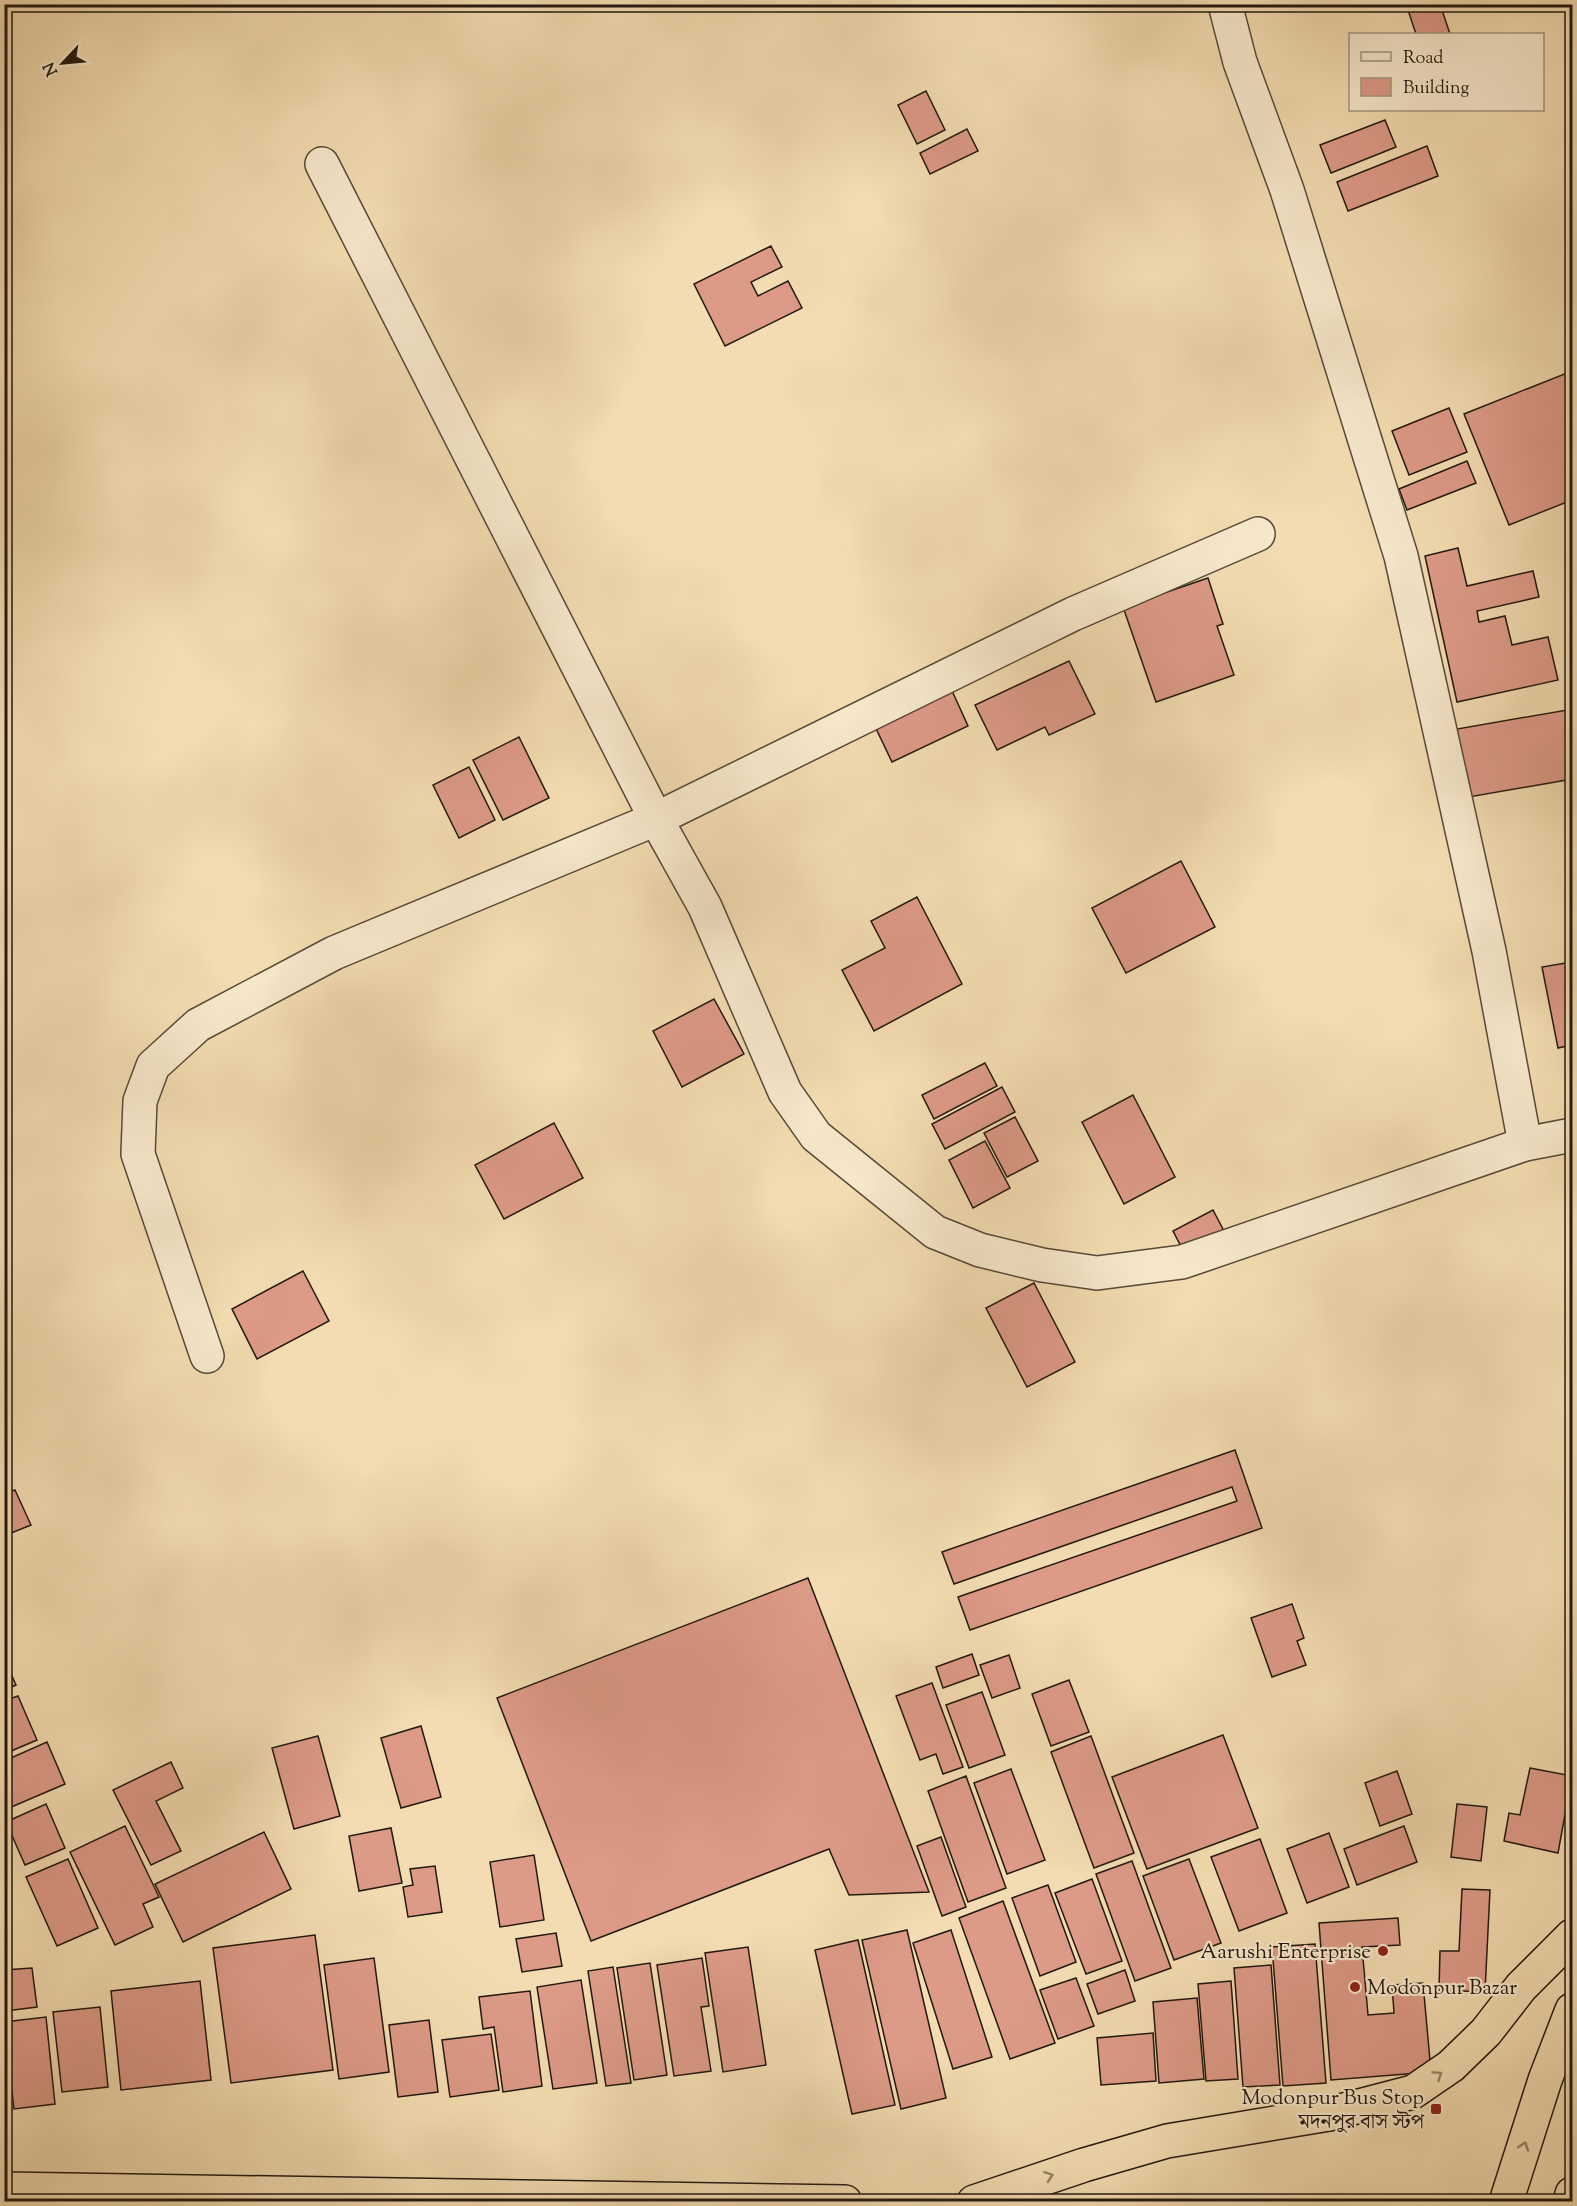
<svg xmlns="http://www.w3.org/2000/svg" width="1577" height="2206" viewBox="0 0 1577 2206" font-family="'Sorts Mill Goudy','Noto Serif Bengali',serif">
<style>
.building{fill:#dd9a87;stroke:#221910;stroke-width:1.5}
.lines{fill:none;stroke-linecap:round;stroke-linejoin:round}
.minor-casing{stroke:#564a38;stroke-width:36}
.highway-casing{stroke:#221910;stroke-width:36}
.minor{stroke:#f7e8cc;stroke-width:33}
.highway{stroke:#f3dcb1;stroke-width:33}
.oneway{stroke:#958469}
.poi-dot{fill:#8f2418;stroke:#f7e8cc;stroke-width:2}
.labels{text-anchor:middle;stroke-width:4.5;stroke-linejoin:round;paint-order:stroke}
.poi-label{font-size:21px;fill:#221910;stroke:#f7e8cc;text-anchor:end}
</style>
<rect width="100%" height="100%" fill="#f3dcb1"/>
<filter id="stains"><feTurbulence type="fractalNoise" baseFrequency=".00333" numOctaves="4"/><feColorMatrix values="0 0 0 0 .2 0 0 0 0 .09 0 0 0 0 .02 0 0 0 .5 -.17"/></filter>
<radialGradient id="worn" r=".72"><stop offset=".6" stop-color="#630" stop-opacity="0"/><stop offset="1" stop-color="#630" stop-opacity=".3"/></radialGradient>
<g class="building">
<polygon points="1406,4 1440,4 1450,34 1416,34"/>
<polygon points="926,91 945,130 917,144 898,105"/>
<polygon points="1385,120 1396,147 1331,173 1320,145"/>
<polygon points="967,129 978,151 930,174 920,153"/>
<polygon points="1427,146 1438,176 1348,211 1337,182"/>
<polygon points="771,246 782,267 751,282 758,296 788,281 802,308 725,346 694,284"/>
<polygon points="1572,371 1572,500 1509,525 1464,414"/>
<polygon points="1449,408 1467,452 1409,475 1392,431"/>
<polygon points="1467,461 1476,483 1407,510 1399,489"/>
<polygon points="1458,548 1467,586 1533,571 1539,597 1477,611 1479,622 1505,616 1512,645 1548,637 1558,680 1457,702 1425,556"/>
<polygon points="1208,578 1223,624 1217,626 1234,675 1156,702 1123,607"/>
<polygon points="1069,661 1095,714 1049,735 1045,727 997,750 975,705"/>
<polygon points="948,682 968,726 892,762 871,718"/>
<polygon points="1567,710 1572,745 1572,779 1469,797 1457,729"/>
<polygon points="519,737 549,798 503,820 473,760"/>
<polygon points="469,767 495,820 459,838 433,785"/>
<polygon points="1181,861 1215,927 1126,973 1092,908"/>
<polygon points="917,897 962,984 874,1031 842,970 885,948 871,921"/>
<polygon points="1572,962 1572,1045 1558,1048 1542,967"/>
<polygon points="714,999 744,1054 682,1087 653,1031"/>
<polygon points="985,1063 997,1086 934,1119 922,1095"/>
<polygon points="1002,1087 1015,1112 945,1149 932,1124"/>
<polygon points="1133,1095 1175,1177 1124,1204 1082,1122"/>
<polygon points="1015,1117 1038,1161 1007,1177 984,1133"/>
<polygon points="554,1123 583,1178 504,1219 475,1165"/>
<polygon points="985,1141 1010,1188 973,1208 949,1160"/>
<polygon points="1213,1210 1225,1233 1185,1254 1173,1231"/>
<polygon points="303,1271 329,1321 257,1359 232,1309"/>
<polygon points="1034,1283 1075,1362 1027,1387 986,1308"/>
<polygon points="1235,1450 1262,1528 970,1630 958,1597 1237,1501 1232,1487 954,1584 942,1552"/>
<polygon points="15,1490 31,1525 4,1536 4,1494"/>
<polygon points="808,1578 929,1892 849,1895 829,1849 591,1941 497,1698"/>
<polygon points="1292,1604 1304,1638 1297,1641 1306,1665 1272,1677 1251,1618"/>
<polygon points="972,1654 979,1675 943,1688 936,1667"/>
<polygon points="1009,1655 1020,1688 992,1698 980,1665"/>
<polygon points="4,1658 16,1685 4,1690"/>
<polygon points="1069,1680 1089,1732 1051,1746 1032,1694"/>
<polygon points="932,1683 963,1767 943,1774 936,1754 920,1760 896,1696"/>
<polygon points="982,1692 1005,1755 969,1768 946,1705"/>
<polygon points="18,1696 37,1740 4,1754 4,1701"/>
<polygon points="421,1726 441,1797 401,1808 381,1738"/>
<polygon points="1223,1735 1258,1828 1147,1869 1112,1777"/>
<polygon points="318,1736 340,1816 294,1829 272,1748"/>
<polygon points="1091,1736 1134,1853 1094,1868 1051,1752"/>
<polygon points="47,1742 65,1784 9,1808 4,1799 4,1761"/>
<polygon points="171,1762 183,1788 156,1801 181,1851 151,1865 113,1790"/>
<polygon points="1530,1768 1572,1776 1558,1853 1504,1841 1509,1813 1520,1815"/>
<polygon points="1011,1769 1045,1860 1007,1874 974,1783"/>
<polygon points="1397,1771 1412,1814 1380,1826 1365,1783"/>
<polygon points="966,1776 1006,1888 968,1902 928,1791"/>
<polygon points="46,1804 65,1848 25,1865 6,1822"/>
<polygon points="1457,1804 1487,1807 1481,1861 1451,1857"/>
<polygon points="125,1826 159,1897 143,1904 153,1927 115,1945 70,1852"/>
<polygon points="1404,1826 1417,1862 1357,1885 1344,1849"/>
<polygon points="391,1828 402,1883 359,1891 349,1836"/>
<polygon points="264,1832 291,1889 183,1942 155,1884"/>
<polygon points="1329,1833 1349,1887 1307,1903 1287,1849"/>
<polygon points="941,1837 966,1907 942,1916 917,1846"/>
<polygon points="1260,1839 1287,1913 1239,1931 1211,1857"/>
<polygon points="534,1855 544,1920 500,1927 490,1862"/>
<polygon points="68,1859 98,1928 57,1946 26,1877"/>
<polygon points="1189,1859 1221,1943 1174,1960 1143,1876"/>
<polygon points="1132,1861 1171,1968 1135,1981 1096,1874"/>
<polygon points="435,1866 442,1912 408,1917 403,1887 413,1885 410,1869"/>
<polygon points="1092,1879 1122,1961 1086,1974 1055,1893"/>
<polygon points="1048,1885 1076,1962 1040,1976 1012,1898"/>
<polygon points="1462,1889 1490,1890 1485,1992 1439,1990 1440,1951 1459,1951"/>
<polygon points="1003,1901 1055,2043 1010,2059 959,1918"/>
<polygon points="1398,1918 1400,1945 1362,1947 1368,2015 1394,2013 1392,1985 1423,1983 1431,2072 1331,2080 1319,1923"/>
<polygon points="907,1930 946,2098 901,2109 862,1940"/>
<polygon points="951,1930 992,2057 953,2069 913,1943"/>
<polygon points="556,1933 562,1966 522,1972 516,1939"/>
<polygon points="315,1935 333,2070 231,2083 213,1948"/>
<polygon points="858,1940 895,2105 852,2114 815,1950"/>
<polygon points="1315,1944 1326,2083 1283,2086 1272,1947"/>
<polygon points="748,1947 766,2065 723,2072 705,1953"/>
<polygon points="374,1958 389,2072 339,2079 324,1965"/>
<polygon points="702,1958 709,2006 701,2007 711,2071 674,2076 657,1965"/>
<polygon points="650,1963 667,2075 634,2080 617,1968"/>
<polygon points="1271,1965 1280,2085 1243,2087 1234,1968"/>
<polygon points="613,1967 631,2083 606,2086 588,1971"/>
<polygon points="32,1968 37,2007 6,2011 4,1970"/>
<polygon points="1125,1970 1135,2001 1098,2014 1087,1984"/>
<polygon points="1076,1978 1094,2026 1058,2039 1040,1990"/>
<polygon points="581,1980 597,2083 553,2089 537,1987"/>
<polygon points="200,1981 211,2080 121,2090 111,1991"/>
<polygon points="1231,1981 1238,2079 1206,2081 1198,1984"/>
<polygon points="530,1991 542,2086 503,2092 494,2027 483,2029 479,1997"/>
<polygon points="1197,1998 1204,2079 1159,2083 1153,2002"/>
<polygon points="100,2007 108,2087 62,2092 53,2012"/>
<polygon points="46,2017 55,2104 14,2109 4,2022"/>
<polygon points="429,2020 438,2092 398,2097 389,2025"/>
<polygon points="1153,2033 1156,2081 1101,2085 1097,2038"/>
<polygon points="491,2034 499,2090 450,2097 442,2040"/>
</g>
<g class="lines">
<defs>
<g id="minor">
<polyline points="1225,4 1240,62 1287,190 1401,556 1489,951 1525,1144 1572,1135"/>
<polyline points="322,164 656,819 1073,614 1258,534"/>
<polyline points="207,1356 138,1154 140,1101 153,1066 198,1025 334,953 656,819 705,907 785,1092 816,1136 935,1232 980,1250 1042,1265 1097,1273 1182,1262 1525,1144"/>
</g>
<g id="highway">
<polyline points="4,2189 845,2202"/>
<polyline points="974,2202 1084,2165 1167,2141 1329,2114 1413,2092 1451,2066 1486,2032 1521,1987 1572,1936"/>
<polyline points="1506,2202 1545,2080 1572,2010"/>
<polyline points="1570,2202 1572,2194"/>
</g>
</defs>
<use href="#minor" class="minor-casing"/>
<use href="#highway" class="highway-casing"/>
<use href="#minor" class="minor"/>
<use href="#highway" class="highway"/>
</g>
<defs><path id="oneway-chevron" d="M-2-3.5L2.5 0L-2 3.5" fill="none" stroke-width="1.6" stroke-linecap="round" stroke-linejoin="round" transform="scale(1.5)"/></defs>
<g class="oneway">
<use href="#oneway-chevron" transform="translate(1438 2075) rotate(-34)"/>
<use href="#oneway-chevron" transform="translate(1524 2146) rotate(-72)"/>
<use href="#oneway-chevron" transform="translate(1049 2176) rotate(-19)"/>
</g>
<g class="poi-dot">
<circle cx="1383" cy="1951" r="6"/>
<circle cx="1355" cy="1987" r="6"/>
<rect x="1430" y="2103" width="12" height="12" rx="3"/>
</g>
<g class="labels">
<g class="poi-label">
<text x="1371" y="1958">Aarushi Enterprise</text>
<text x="1367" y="1994" text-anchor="start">Modonpur Bazar</text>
<text x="1424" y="2104">Modonpur Bus Stop<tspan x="1424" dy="24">মদনপুর বাস স্টপ</tspan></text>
</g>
</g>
<rect width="1577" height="2206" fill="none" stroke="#f3dcb1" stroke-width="24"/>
<rect x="6" y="6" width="1565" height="2194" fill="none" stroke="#221910" stroke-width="3"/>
<rect x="12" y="12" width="1553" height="2182" fill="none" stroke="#221910" stroke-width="1.5"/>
<rect x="1349" y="33" width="195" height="78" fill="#f7e8cc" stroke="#a29581" stroke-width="1.5"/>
<rect x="1361" y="52" width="30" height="9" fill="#f7e8cc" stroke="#a29581" stroke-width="1.5"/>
<text x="1403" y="63" font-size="18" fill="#221910">Road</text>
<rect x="1361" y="78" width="30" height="18" fill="#dd9a87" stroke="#a29581" stroke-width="1.5"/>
<text x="1403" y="93" font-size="18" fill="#221910">Building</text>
<g transform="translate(63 63) rotate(244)" stroke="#f7e8cc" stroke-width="4.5" paint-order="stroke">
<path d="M0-4.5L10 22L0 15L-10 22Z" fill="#221910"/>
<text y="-9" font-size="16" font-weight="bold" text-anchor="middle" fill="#221910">N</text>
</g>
<rect width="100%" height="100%" filter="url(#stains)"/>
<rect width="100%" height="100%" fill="url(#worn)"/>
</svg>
